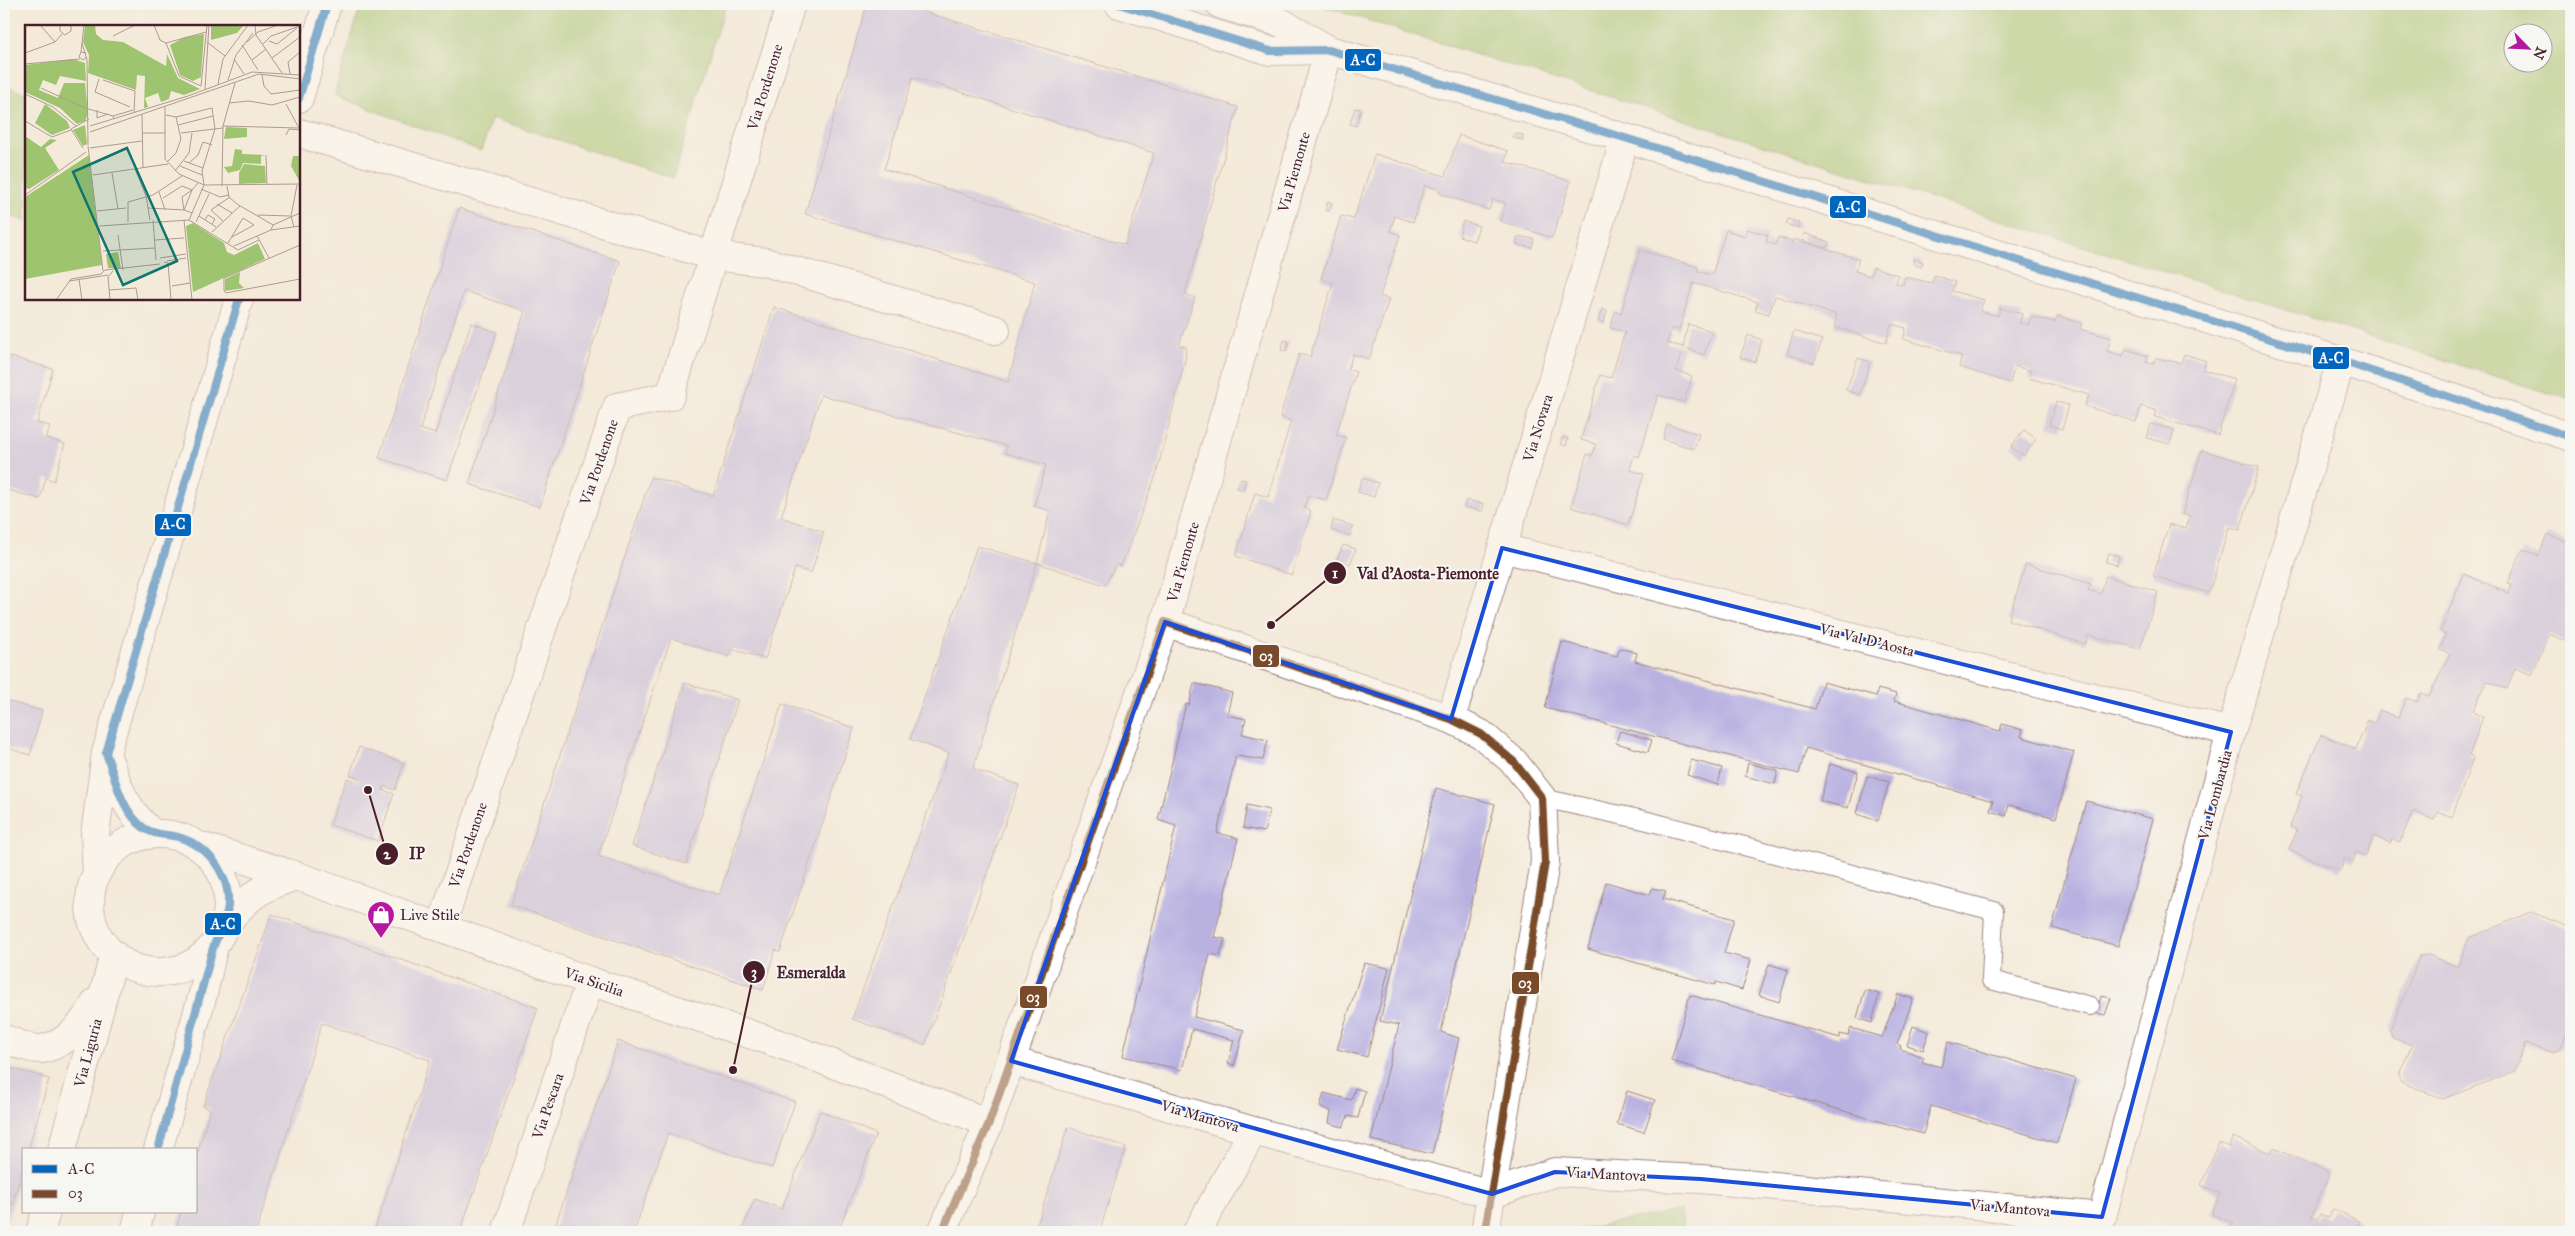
<svg xmlns="http://www.w3.org/2000/svg" width="2575" height="1236" viewBox="0 0 2575 1236" font-family="'IM FELL Great Primer',serif">
<style>
.green{fill:#9fc46f;stroke:#74724d;fill-rule:evenodd}
.building{fill:#b9b2e1;fill-rule:evenodd}
.lines{fill:none;stroke-linecap:round;stroke-linejoin:round}
.lane-casing{stroke:#9f8482;stroke-width:20}
.street-casing{stroke:#9f8482;stroke-width:30}
.secondary-casing{stroke:#9f8482;stroke-width:30}
.lane{stroke:#fff;stroke-width:18}
.street{stroke:#fff;stroke-width:28}
.secondary{stroke:#fff;stroke-width:28}
.bus-1-casing{stroke:#f6f6f2;stroke-width:11}
.bus-2-casing{stroke:#f6f6f2;stroke-width:11}
.bus-1{stroke:#0065bd;stroke-width:8}
.bus-2{stroke:#7a4b2a;stroke-width:8}
.marked{fill:none;stroke:#1d4ed8;stroke-width:4;stroke-linejoin:round}
.labels{text-anchor:middle;stroke-width:4;stroke-linejoin:round;paint-order:stroke}
.street-label{font-size:15px;fill:#4a1f2b;stroke:#f6f6f2}
.poi-label{font-size:15px;fill:#4a1f2b;stroke:#f6f6f2;text-anchor:start}
.inset-road{fill:none;stroke:#b09993;stroke-width:1}
.view{fill:#0f766e;fill-opacity:0.15;stroke:#0f766e;stroke-width:2.5}
.inset-edge{fill:none;stroke:#4a1f2b;stroke-width:2.5}
.leader{fill:none;stroke:#4a1f2b;stroke-width:2}
.callout-dot{fill:#4a1f2b;stroke:#f6f6f2;stroke-width:2}
.mark-label{font-size:15px;text-anchor:middle;font-weight:bold;fill:#fff}
.callout-label{font-size:16px;text-anchor:middle;font-weight:bold;fill:#4a1f2b;stroke:#f6f6f2;stroke-width:4;stroke-linejoin:round;paint-order:stroke}
.line-badge{stroke:#f6f6f2;stroke-width:2}
.badge-label{font-size:14px;text-anchor:middle;font-weight:bold;fill:#fff}
</style>
<rect width="100%" height="100%" fill="#f6f6f2"/>
<filter id="ink" filterUnits="userSpaceOnUse"><feTurbulence type="fractalNoise" baseFrequency=".02" numOctaves="2"/><feDisplacementMap in="SourceGraphic" scale="10" xChannelSelector="R" yChannelSelector="G"/><feConvolveMatrix kernelMatrix="1 2 1 2 8 2 1 2 1" color-interpolation-filters="sRGB"/></filter>
<filter id="wash" filterUnits="userSpaceOnUse"><feTurbulence type="fractalNoise" baseFrequency=".0096" numOctaves="4" result="noise"/><feDisplacementMap in="SourceGraphic" scale="20" xChannelSelector="R" yChannelSelector="G"/><feGaussianBlur stdDeviation="1.12" result="paint"/><feColorMatrix in="noise" values="0 0 0 0 0 0 0 0 0 0 0 0 0 0 0 0 0 1.4 0 .05"/><feComposite in="paint" operator="in"/></filter>
<g filter="url(#wash)">
<rect width="100%" height="100%" fill="#f4ead9"/>
<g class="green">
<polygon points="361,4 726,4 673,178 492,118 481,151 336,96 335,93"/>
<path d="M1316 4H2571V400ZM2512 32H2542V62H2512Z"/>
<polygon points="4,86 26,93 26,221 4,214"/>
<polygon points="1681,1210 1684,1232 1565,1232"/>
</g>
<g id="blocks">
<g class="building">
<path d="M867 4H898L1238 107 1185 294 1195 298 1179 345 1186 347 1185 361 1156 475 1121 566 1116 564 1105 585 1037 563 1050 511 1034 506 1046 465 1005 453 1007 446 821 395 781 517 824 532 811 573 795 568 765 659 731 649 729 657 671 638 598 856 719 895 782 704 854 728 780 952 775 950 763 990 511 905 651 477 713 496 774 307 1008 382 1035 282 805 214ZM913 77 1154 153 1125 245 884 169Z"/>
<polygon points="1355,108 1361,109 1356,126 1350,124"/>
<polygon points="1514,133 1523,135 1522,140 1512,137"/>
<polygon points="1459,135 1508,151 1505,162 1571,181 1552,238 1500,221 1506,203 1493,199 1489,210 1439,193 1440,190 1425,185 1413,222 1395,216 1390,231 1400,235 1380,296 1389,299 1369,359 1353,354 1348,369 1356,372 1336,435 1346,438 1326,500 1308,495 1304,508 1311,511 1292,575 1236,556 1255,493 1268,497 1291,421 1280,417 1299,354 1310,357 1333,283 1321,279 1341,216 1354,219 1375,154 1445,176"/>
<polygon points="1328,201 1332,203 1329,211 1325,210"/>
<polygon points="459,208 620,261 540,507 469,484 525,311 464,291 420,429 435,434 471,323 497,332 447,480 379,458"/>
<polygon points="1788,219 1799,223 1798,228 1786,224"/>
<polygon points="1463,221 1479,226 1474,241 1459,236"/>
<polygon points="1747,229 1768,235 1766,242 1775,245 1778,237 1793,242 1793,239 1859,259 1855,271 1871,276 1873,267 1898,275 1896,283 1903,285 1905,277 1932,283 1934,275 1955,282 1952,291 1984,300 1980,311 1998,316 2000,308 2022,314 2019,323 2028,325 2031,317 2055,322 2057,316 2082,323 2080,329 2111,338 2107,351 2123,356 2126,349 2148,356 2146,362 2154,364 2156,358 2181,363 2184,354 2206,361 2203,370 2235,379 2218,435 2155,417 2157,411 2141,406 2136,422 2085,406 2089,395 2029,378 2031,371 2015,366 2010,383 1959,367 1962,356 1903,339 1906,328 1891,324 1886,343 1834,327 1837,315 1775,296 1769,314 1755,310 1758,302 1693,283 1679,330 1672,328 1667,343 1683,347 1676,371 1692,376 1684,402 1658,395 1639,457 1634,455 1630,470 1644,474 1628,525 1571,507 1587,454 1592,456 1596,444 1581,440 1600,375 1611,378 1625,332 1610,328 1615,312 1621,313 1640,250 1698,267 1697,271 1712,275 1726,230 1745,236"/>
<polygon points="1804,233 1829,242 1826,248 1802,240"/>
<polygon points="1518,236 1534,239 1532,248 1516,244"/>
<polygon points="1914,259 1923,262 1921,267 1913,264"/>
<polygon points="1602,309 1607,311 1604,323 1598,321"/>
<polygon points="1688,324 1712,331 1704,355 1683,347"/>
<polygon points="1794,331 1822,340 1814,363 1787,354"/>
<polygon points="1748,335 1762,340 1755,362 1740,357"/>
<polygon points="1284,340 1289,342 1286,351 1281,350"/>
<polygon points="4,355 53,369 37,423 50,426 46,438 65,444 54,481 46,478 40,499 4,489"/>
<polygon points="1858,358 1870,362 1860,395 1846,390"/>
<polygon points="2056,402 2069,405 2062,429 2049,425"/>
<polygon points="1667,424 1699,434 1694,449 1663,439"/>
<polygon points="2151,424 2174,430 2170,444 2147,438"/>
<polygon points="2024,430 2036,439 2024,456 2011,447"/>
<polygon points="1563,437 1568,439 1566,446 1560,444"/>
<polygon points="2202,450 2259,467 2240,530 2229,527 2209,593 2153,576 2169,524 2186,529 2190,516 2182,514"/>
<polygon points="1362,478 1378,483 1374,497 1358,492"/>
<polygon points="1240,479 1246,480 1243,490 1237,488"/>
<polygon points="1466,500 1484,504 1482,511 1464,507"/>
<polygon points="1333,520 1353,526 1350,536 1331,530"/>
<polygon points="2547,534 2569,543 2571,538 2571,643 2549,634 2532,675 2515,668 2507,689 2486,681 2473,712 2483,717 2469,756 2473,758 2452,818 2438,812 2434,820 2413,811 2400,842 2392,839 2390,843 2374,836 2366,856 2356,852 2353,862 2345,858 2340,871 2289,850 2297,830 2290,827 2302,796 2296,794 2321,735 2356,749 2368,720 2375,723 2380,710 2398,718 2406,698 2417,702 2421,693 2429,696 2450,654 2440,650 2446,634 2440,632 2464,574 2509,593 2512,585 2508,583 2523,549 2539,556"/>
<polygon points="1343,545 1356,549 1350,564 1337,560"/>
<polygon points="977,546 1037,563 973,769 1019,785 925,1045 852,1019 949,753 910,739"/>
<polygon points="2109,553 2119,556 2117,565 2106,562"/>
<polygon points="2026,564 2091,584 2088,590 2101,594 2106,576 2158,592 2140,649 2088,635 2085,644 2008,620"/>
<polygon points="1562,642 1617,656 1620,648 1637,653 1635,661 1815,709 1823,682 1876,696 1878,689 1896,694 1894,701 2000,731 2002,724 2023,730 2021,737 2074,752 2056,818 2009,805 2006,816 1990,811 1993,801 1806,748 1799,774 1545,708"/>
<polygon points="685,683 738,700 686,864 632,846"/>
<polygon points="1194,683 1232,693 1227,715 1246,719 1242,734 1268,740 1263,760 1236,756 1217,833 1238,838 1214,937 1225,939 1220,956 1210,954 1194,1017 1244,1030 1234,1066 1228,1063 1234,1040 1192,1029 1182,1070 1123,1056 1176,826 1158,820 1186,704 1189,705"/>
<polygon points="4,700 42,711 30,755 4,747"/>
<polygon points="1620,731 1652,740 1648,752 1616,743"/>
<polygon points="359,747 404,763 395,790 384,786 383,790 394,794 378,841 330,825 347,778 357,782 359,778 350,775"/>
<polygon points="1691,760 1722,768 1718,785 1687,775"/>
<polygon points="1748,763 1778,771 1775,784 1745,776"/>
<polygon points="1830,764 1858,772 1848,808 1820,801"/>
<polygon points="1867,776 1889,782 1878,821 1857,814"/>
<polygon points="1436,788 1495,804 1441,1032 1459,1038 1432,1154 1371,1140 1399,1025 1380,1021"/>
<polygon points="2086,801 2153,819 2118,946 2052,928"/>
<polygon points="1247,805 1269,810 1264,832 1243,828"/>
<polygon points="4,830 9,831 4,848"/>
<polygon points="1606,882 1650,895 1652,888 1666,891 1663,899 1734,919 1724,953 1751,960 1742,990 1716,982 1715,985 1588,949"/>
<polygon points="2531,912 2571,928 2571,1024 2560,1050 2551,1052 2525,1044 2515,1071 2443,1099 2401,1082 2399,1074 2412,1045 2393,1038 2390,1030 2420,956 2429,955 2458,967 2469,938"/>
<polygon points="272,914 538,1008 460,1232 374,1232 430,1060 322,1023 256,1232 175,1232 181,1212 196,1212 196,1158 210,1109 203,1106"/>
<polygon points="1364,963 1389,968 1367,1057 1337,1049"/>
<polygon points="1769,964 1788,970 1779,1002 1759,995"/>
<polygon points="1865,990 1879,994 1872,1023 1857,1018"/>
<polygon points="1898,994 1913,999 1897,1044 1901,1046 1900,1049 1924,1057 1922,1062 1941,1067 1948,1042 2076,1079 2057,1143 1931,1106 1923,1134 1671,1061 1690,995 1840,1038 1840,1034 1848,1036 1851,1028 1882,1037"/>
<polygon points="2101,996 2111,998 2105,1015 2097,1013"/>
<polygon points="1913,1026 1929,1032 1923,1050 1907,1045"/>
<polygon points="618,1041 795,1102 772,1168 668,1133 634,1232 553,1232"/>
<polygon points="4,1066 49,1079 28,1150 24,1150 24,1165 4,1232"/>
<polygon points="1355,1088 1365,1091 1358,1118 1348,1116 1343,1127 1329,1123 1331,1111 1320,1107 1324,1093 1351,1100"/>
<polygon points="1627,1091 1655,1100 1644,1132 1617,1124"/>
<polygon points="820,1111 876,1134 838,1232 741,1232 755,1199 782,1209"/>
<polygon points="1068,1127 1126,1147 1102,1223 1099,1232 1035,1232"/>
<polygon points="2233,1137 2270,1153 2273,1148 2330,1172 2311,1217 2318,1219 2320,1214 2329,1218 2333,1209 2360,1221 2354,1232 2230,1232 2234,1223 2212,1214 2220,1194 2201,1185 2219,1143 2229,1147"/>
</g>
</g>
</g>
<g filter="url(#ink)">
<use href="#blocks" fill-opacity="0" stroke="#9f8482" stroke-width="1"/>
<g class="lines">
<defs>
<polyline id="lane" points="1542,798 1648,821 1994,911 1991,980 2090,1006"/>
<g id="street">
<polyline points="299,98 327,4"/>
<polyline points="299,133 713,256 765,262 996,330"/>
<polyline points="1502,548 2231,732"/>
<polyline points="1165,622 1451,719 1481,734 1514,762 1542,798 1545,862 1485,1232"/>
<polyline points="1451,719 1625,138"/>
<path d="M106 754C119 789 124 808 153 834"/>
<circle cx="159" cy="903" r="69"/>
<polyline points="197,845 297,876 590,981 791,1048 989,1123"/>
<polyline points="97,872 95,835 106,753 239,299"/>
<path d="M225 925C247 897 262 886 297 876"/>
<polyline points="441,927 617,407 670,396 791,4"/>
<path d="M4 1039C14 1042 31 1050 42 1049 68 1044 84 1023 96 1002"/>
<polyline points="1011,1061 1253,1131 1492,1194 1555,1172 1701,1179 2102,1217"/>
<polyline points="62,1150 114,955"/>
<polyline points="158,1150 203,994 214,945"/>
<polyline points="40,1232 46,1212"/>
<polyline points="135,1232 140,1212"/>
<polyline points="506,1232 590,981"/>
<polyline points="942,1232 989,1123 1165,622 1329,50"/>
<polyline points="1197,1232 1253,1131"/>
<polyline points="2098,1232 2231,732 2341,361"/>
</g>
<g id="secondary">
<polyline points="1119,4 1270,51 1328,50"/>
<polyline points="1220,4 1282,23 1329,50 1625,138 2341,361 2571,437"/>
</g>
</defs>
<use href="#lane" class="lane-casing"/>
<use href="#street" class="street-casing"/>
<use href="#secondary" class="secondary-casing"/>
<use href="#lane" class="lane"/>
<use href="#street" class="street"/>
<use href="#secondary" class="secondary"/>
<defs>
<g id="bus-1">
<polyline points="1119,4 1270,51 1329,50 1625,138 2341,361 2571,437"/>
<polyline points="299,98 327,4"/>
<path d="M158 1150 213 948C217 936 224 925 227 912 233 881 213 850 184 839 170 833 157 837 144 828 121 811 115 778 106 753L239 299"/>
</g>
<polyline id="bus-2" points="942,1232 989,1123 1165,622 1451,719 1481,734 1514,762 1542,798 1545,862 1485,1232"/>
</defs>
<use href="#bus-1" class="bus-1-casing"/>
<use href="#bus-2" class="bus-2-casing"/>
<use href="#bus-1" class="bus-1"/>
<use href="#bus-2" class="bus-2"/>
</g>
</g>
<path d="M0 0H2575V1236H0ZM1502 548 2231 732 2102 1217 1701 1179 1555 1172 1492 1194 1011 1061 1165 622 1451 719Z" fill="#f4ead9" fill-opacity=".55" fill-rule="evenodd"/>
<path class="marked" d="M1502 548 2231 732 2102 1217 1701 1179 1555 1172 1492 1194 1011 1061 1165 622 1451 719Z"/>
<defs>
<symbol id="shop-pin" viewBox="-11 -11 22 30"><path d="M0 17L-7.5 6A9.5 9.5 0 1 1 7.5 6Z" fill="#b5179e" stroke="#f6f6f2"/><path d="M-5-2.5h2.3a2.7 3.5 0 0 1 5.4 0H5L5.5 6h-11ZM-1.5-2.5h3a1.5 2.3 0 0 0-3 0Z" fill="#fff"/></symbol>
</defs>
<g fill-rule="evenodd">
<use href="#shop-pin" x="365" y="899" width="32" height="43"/>
</g>
<g class="labels">
<g class="street-label">
<text transform="translate(765 87) rotate(-73)" y="5">Via Pordenone</text>
<text transform="translate(1294 172) rotate(-74)" y="5">Via Piemonte</text>
<text transform="translate(1538 428) rotate(-73)" y="5">Via Novara</text>
<text transform="translate(599 462) rotate(-71)" y="5">Via Pordenone</text>
<text transform="translate(1183 562) rotate(-74)" y="5">Via Piemonte</text>
<text transform="translate(1867 640) rotate(14)" y="5">Via Val D'Aosta</text>
<text transform="translate(2215 795) rotate(-75)" y="5">Via Lombardia</text>
<text transform="translate(468 845) rotate(-71)" y="5">Via Pordenone</text>
<text transform="translate(594 982) rotate(19)" y="5">Via Sicilia</text>
<text transform="translate(88 1053) rotate(-75)" y="5">Via Liguria</text>
<text transform="translate(548 1106) rotate(-71)" y="5">Via Pescara</text>
<text transform="translate(1200 1116) rotate(16)" y="5">Via Mantova</text>
<text transform="translate(1606 1174) rotate(3)" y="5">Via Mantova</text>
<text transform="translate(2010 1208) rotate(5)" y="5">Via Mantova</text>
</g>
<g class="poi-label">
<text x="400" y="920">Live Stile</text>
</g>
</g>
<g transform="translate(25 25)">
<rect width="275" height="275" fill="#f4ead9"/>
<path d="M60 0H70L71 9 78 15 98 17 141 41 142 29 153 53 175 64 159 70 146 66 144 74 136 77 133 68 120 73 123 82 119 83 120 51 112 50 111 65 63 48 64 30 58 17ZM186 0H219L212 8 186 15ZM179 9 176 52 168 56 155 50 145 20 160 12ZM48 34 60 38 61 56 35 51 31 60 18 55 14 65 33 73 39 58H60L63 89 60 96 52 99 35 83 0 67V40ZM20 79 42 96 45 103 27 110 10 98ZM60 100 62 119 58 121 48 105ZM201 102 222 103V112L199 114ZM0 111 16 122 25 114 32 115 20 123 34 145 4 164 0 163ZM210 124 217 125V129L240 130 236 131V139L218 138 215 145 203 148 199 142 207 141ZM64 130 77 240 0 254V172ZM268 131H275V157L266 141ZM219 139 240 141 241 158 214 159V148ZM168 198 199 218 202 227 209 230 233 218 240 234 168 267 161 201ZM93 227 96 244 83 243 81 229ZM215 247 214 258 219 263 200 266V254Z" fill="#9fc46f"/>
<path class="inset-road" d="M15 0 30 17M35 0V6L40 10 46 6V0M129 0 135 15 141 18 154 51 176 61M230 0 231 10 257 48M88 11 110 0M244 16 252 19 272 3M182 17 200 31M222 17 233 7 253 0M57 18 62 35 63 120M141 18 181 7M238 19 246 11 275 1M217 20 233 45M56 27 59 0M0 28 30 17 37 9M61 28 56 27 54 32 58 35 62 32M247 33 275 12M209 34 219 49M227 35 241 24M0 39 55 34M265 49 263 37 275 27M237 50 239 61 246 69 275 65M74 54 70 67 105 82M78 55 110 66 109 88M203 55 211 30 228 8M193 59 198 34 223 0M176 61 182 0M16 63 60 83 88 91 89 94M180 64 184 0M0 69 28 82 51 101M204 78 224 76 247 80 275 72M261 79 275 105M140 82V134L154 149 179 160 275 159M72 85V93L83 89M117 89 118 143M141 90 151 92 187 83 190 104 177 146 179 160M88 91 108 85M0 96 27 112 46 105M153 100 188 91M65 101 163 71 227 47 275 50M198 101 274 103M65 107 234 49 275 54M117 108H140M156 108 198 103M261 110 264 104 275 105M63 121 78 246M58 123 46 104 64 94M65 123 117 116M241 130 242 160M159 136 178 143M142 137 151 128 156 114 151 92M164 138 173 130 178 117 187 120M155 141 177 150M110 144 121 171 125 195M150 146 164 128 167 108M87 148 93 184M68 150 143 139M197 161 198 101 210 58M202 161 204 172 212 179 248 200M176 164 195 172 204 170M134 167 140 185M0 170 61 127M138 173 157 161 167 165M192 179 207 188M123 183 159 185 157 172 167 165M72 186 101 183M167 188 159 185 167 165 173 158M233 190 265 191M174 191 191 202M128 195 131 235M159 195 167 275M164 195 179 160M180 195 183 190 190 194 187 199M198 196 186 185 205 172M103 197V177L128 170 157 151M171 197 184 169M74 201 164 195 213 225 234 215M269 202 266 191 272 160M246 205 248 200 275 188M187 207 215 181M93 210 98 245M232 211 244 233M130 215 159 213M203 218 218 193 229 200 207 212M275 220 199 253V266L201 268 275 254M209 221 246 205 275 201M78 226 130 223M135 233 161 229M142 236 161 233M139 237 143 238 146 275M54 254 57 275M44 256 83 250M147 261 165 258M84 265 111 263 113 275M31 275 46 254 76 249 80 245 135 239M85 275 83 252 88 246"/>
<path class="view" d="M102 123 152 236 98 260 48 147Z"/>
<rect width="275" height="275" class="inset-edge"/>
</g>
<path class="leader" d="M1271 625L1335 573M368 790L387 854M733 1070L754 972"/>
<g class="callout-dot">
<circle cx="1271" cy="625" r="5"/>
<circle cx="368" cy="790" r="5"/>
<circle cx="733" cy="1070" r="5"/>
<circle cx="1335" cy="573" r="12"/>
<circle cx="387" cy="854" r="12"/>
<circle cx="754" cy="972" r="12"/>
</g>
<g class="mark-label">
<text x="1335" y="578">1</text>
<text x="387" y="859">2</text>
<text x="754" y="977">3</text>
</g>
<g class="callout-label">
<text x="1428" y="579">Val d'Aosta-Piemonte</text>
<text x="417" y="859">IP</text>
<text x="811" y="978">Esmeralda</text>
</g>
<g class="line-badge">
<rect x="1344" y="48" width="38" height="24" rx="5" fill="#0065bd"/>
<rect x="1829" y="195" width="38" height="24" rx="5" fill="#0065bd"/>
<rect x="2312" y="346" width="38" height="24" rx="5" fill="#0065bd"/>
<rect x="154" y="513" width="38" height="24" rx="5" fill="#0065bd"/>
<rect x="1252" y="644" width="28" height="24" rx="5" fill="#7a4b2a"/>
<rect x="204" y="912" width="38" height="24" rx="5" fill="#0065bd"/>
<rect x="1511" y="971" width="29" height="24" rx="5" fill="#7a4b2a"/>
<rect x="1019" y="985" width="29" height="24" rx="5" fill="#7a4b2a"/>
</g>
<g class="badge-label">
<text x="1363" y="65">A-C</text>
<text x="1848" y="212">A-C</text>
<text x="2331" y="363">A-C</text>
<text x="173" y="529">A-C</text>
<text x="1266" y="661">03</text>
<text x="223" y="929">A-C</text>
<text x="1525" y="988">03</text>
<text x="1033" y="1002">03</text>
</g>
<rect width="2575" height="1236" fill="none" stroke="#f6f6f2" stroke-width="20"/>
<rect x="22" y="1148" width="175" height="65" fill="#f6f6f2" stroke="#b1a0a2"/>
<rect x="32" y="1165" width="25" height="8" fill="#0065bd" stroke="#b1a0a2"/>
<text x="68" y="1174" font-size="15" fill="#4a1f2b">A-C</text>
<rect x="32" y="1190" width="25" height="8" fill="#7a4b2a" stroke="#b1a0a2"/>
<text x="68" y="1198" font-size="15" fill="#4a1f2b">03</text>
<g transform="translate(2528 48) rotate(114)"><circle r="24" fill="#f6f6f2" stroke="#b1a0a2"/>
<path d="M0-4L9 19L0 12L-9 19Z" fill="#b5179e"/>
<text y="-8" font-size="14" font-weight="bold" text-anchor="middle" fill="#4a1f2b">N</text>
</g>
</svg>
